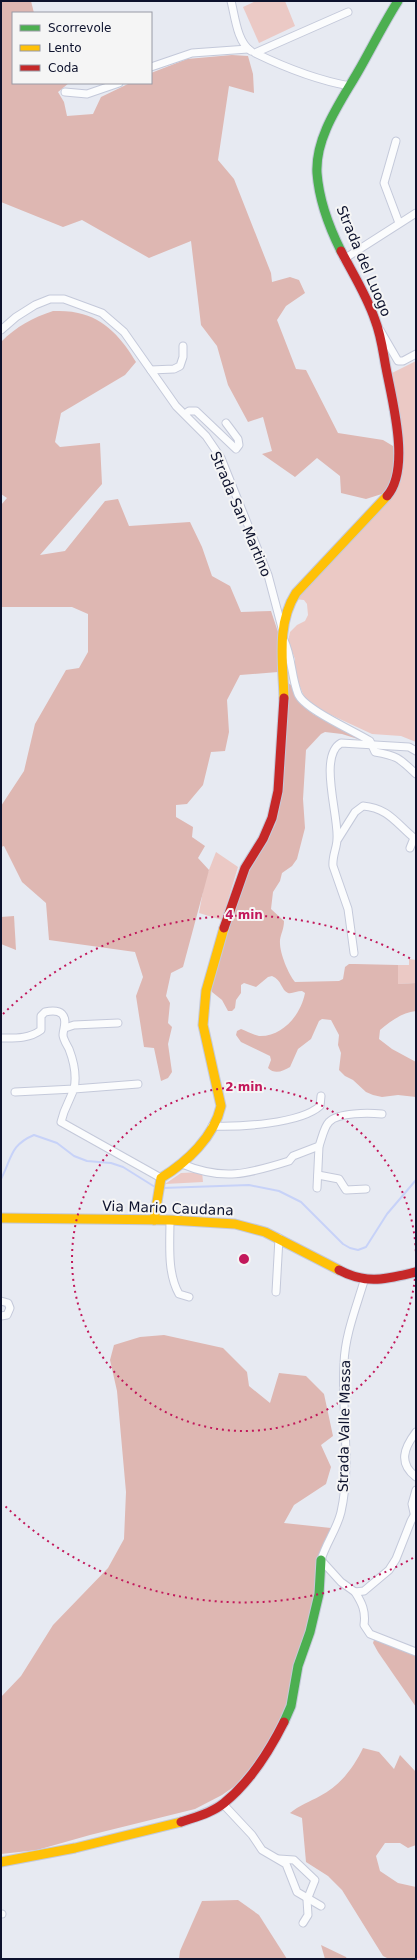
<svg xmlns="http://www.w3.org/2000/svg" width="417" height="1960" viewBox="0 0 417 1960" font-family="'DejaVu Sans',sans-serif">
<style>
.green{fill:#ebc9c5}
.forest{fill:#deb7b2}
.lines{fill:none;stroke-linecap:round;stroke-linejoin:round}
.stream{stroke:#c7d2f8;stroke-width:2}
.street-casing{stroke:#c4c9da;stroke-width:9}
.fast-casing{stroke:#c4c9da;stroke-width:11}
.slow-casing{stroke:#c4c9da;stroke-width:11}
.jam-casing{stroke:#c4c9da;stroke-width:11}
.street{stroke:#fbfcfd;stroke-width:7}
.fast{stroke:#4caf50;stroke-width:9}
.slow{stroke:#ffc107;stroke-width:9}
.jam{stroke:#c62828;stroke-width:9}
.ring{fill:none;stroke:#c2185b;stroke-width:2;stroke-dasharray:2 4}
.labels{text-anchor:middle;stroke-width:4;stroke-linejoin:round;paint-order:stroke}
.street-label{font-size:14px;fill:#0d122d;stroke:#f5f5f5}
.centre{fill:#c2185b;stroke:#f5f5f5;stroke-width:2}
.ring-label{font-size:12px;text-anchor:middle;font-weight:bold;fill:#c2185b;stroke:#f5f5f5;stroke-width:4;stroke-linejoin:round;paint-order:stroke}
</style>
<rect width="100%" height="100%" fill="#e7eaf2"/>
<g class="green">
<polygon points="256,1 285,1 295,26 259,43 243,7"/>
<polygon points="416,361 416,742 401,736 372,734 316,708 306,701 295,675 295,659 288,641 290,632 297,625 305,621 308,615 307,604 304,600 294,599 391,497 401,481 403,452 400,413 392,373"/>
<polygon points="216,852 238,867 222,920 199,913 205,880"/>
<polygon points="409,959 416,960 416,983 398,984 398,965 409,965"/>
<polygon points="202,1172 203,1182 165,1184 181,1173"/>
</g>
<g class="forest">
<polygon points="1,1 31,1 34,13 13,13 13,83 69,83 58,92 64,102 67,116 93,114 101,97 130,83 151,83 151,73 187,59 232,55 248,56 253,74 254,93 229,86 218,160 234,179 271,273 272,282 290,277 299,280 305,293 286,306 277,320 296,369 306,370 338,433 383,440 393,446 395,466 388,492 366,499 341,493 340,476 317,458 295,477 262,454 272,451 263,417 248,422 228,385 217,346 201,325 191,241 149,258 82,220 63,227 1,202"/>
<path d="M53 311C61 311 70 311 78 313 105 318 123 340 136 362L125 375 61 413 55 442 60 447 100 443 102 484 40 555 65 551 105 501 118 499 129 526 190 522 202 547 212 576 230 586 241 612 271 611 278 632V672L240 675 227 700 229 732 225 751 211 752 203 785 187 804 176 805V817L193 827 192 837 205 846 198 858 209 870 183 967 171 973 166 996 170 1003 168 1023 172 1027 168 1044 172 1072 168 1078 161 1081 154 1048 144 1047 136 996 143 977 135 952 49 940 46 903 22 882 4 846 1 847V806L24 771 35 724 66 670 79 668 88 652V614L72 607H1V505L7 498 1 494V342C17 326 32 318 53 311Z"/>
<path d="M288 683 291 685 297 700 313 714 361 740 342 734 325 732 321 734 306 750 303 799 305 828 297 859 292 866 282 873 280 881 273 892 271 909 284 921C284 929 281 933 280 940 279 952 288 973 295 982L339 981 343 979 345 967 349 964H355L398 965V984L416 983V1011C401 1013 391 1021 380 1030L379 1039 392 1049 416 1062V1097L398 1095 382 1097 373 1095 366 1092 353 1080 345 1076 339 1070 341 1053 338 1045 339 1035 331 1020 322 1019 319 1021 311 1039 298 1049 290 1067C283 1071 275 1075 268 1068L271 1060 270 1056 241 1042 236 1035 237 1031 241 1029C247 1031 253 1035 259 1036 283 1037 301 1014 305 993L302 991C297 991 292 994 288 993 281 990 282 980 272 976L268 977 256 987 244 983 241 985V993L236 1000 235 1008 232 1011H228L222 1000 212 992 211 988 217 961 250 867 275 825 279 809Z"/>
<polygon points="14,916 16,950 1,944 1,917"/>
<polygon points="164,1335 223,1348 247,1372 249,1386 270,1403 279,1373 306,1376 324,1394 333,1436 321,1445 331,1467 326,1484 294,1505 284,1523 331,1528 316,1563 316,1599 288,1703 277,1728 257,1760 235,1786 222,1795 195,1809 90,1835 37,1850 1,1854 1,1697 21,1676 53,1625 108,1568 124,1539 126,1492 121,1436 117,1391 110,1360 114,1345 140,1337"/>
<polygon points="374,1640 405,1647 416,1653 416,1707 378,1652 373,1643"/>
<path d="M363 1748 379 1752 394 1769 400 1755 416 1772V1845L408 1848 400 1843H385L376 1856 380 1871 398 1883 416 1887V1959H389L383 1956 342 1890 328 1876 306 1862 302 1818 290 1813C300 1805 309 1802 320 1796 340 1786 354 1767 363 1748Z"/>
<polygon points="238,1900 259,1915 287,1959 179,1959 180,1951 202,1901"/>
<polygon points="321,1945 346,1957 347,1959 325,1959"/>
</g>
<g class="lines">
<g class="stream">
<path d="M1 1179C12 1158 10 1145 34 1135L57 1143 74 1156 87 1161 111 1163 123 1167 155 1187"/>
<polyline points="162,1188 249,1185 279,1191 301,1202 343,1244 350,1248 358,1250 366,1247 387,1214 416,1180"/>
</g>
<defs>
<g id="street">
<path d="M231 1C235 16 237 42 251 51"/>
<path d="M348 12 255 53C286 68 316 80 350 86"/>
<polyline points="151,67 192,53 248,49"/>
<polyline points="65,92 87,94 119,83"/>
<polyline points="396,141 384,183 399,223"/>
<polyline points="344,259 416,213"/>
<polyline points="1,330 16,317 35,305 50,299 64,299 102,313 124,332 176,406 206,436 221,458 268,575 282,628"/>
<polyline points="380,330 398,361 403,361 416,354"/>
<polyline points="151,370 174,369 180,366 183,357 183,346"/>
<polyline points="185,414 189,411 196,411 236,449 239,445 238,439 226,423"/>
<path d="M284 640C292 657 291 676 298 694 304 709 354 731 370 741L375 752C398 756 399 758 416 774"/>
<path d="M338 839 355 812 363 806C388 808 396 823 414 838L410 848"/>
<path d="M354 953 348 909 333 866C332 856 337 848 337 839 339 816 318 756 341 743L409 747 416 751"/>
<polyline points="65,1028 74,1025 118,1023"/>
<path d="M1 1038C15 1038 29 1039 41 1030V1016L45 1012C50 1011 58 1010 62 1014 68 1020 63 1029 63 1035 63 1039 67 1045 69 1049 74 1062 77 1075 74 1089L15 1092"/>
<polyline points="138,1084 74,1089 64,1112 61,1122 161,1178"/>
<path d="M212 1126C239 1127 300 1124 320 1106L321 1096"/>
<path d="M182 1164C223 1181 248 1174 289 1161L293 1156 319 1146C322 1138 324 1127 329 1122 338 1112 370 1113 382 1114"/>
<polyline points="318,1175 339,1179 346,1190 366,1189"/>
<polyline points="317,1188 319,1146"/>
<path d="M170 1220C170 1244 167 1273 179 1294L189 1297"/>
<path d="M364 1281C356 1308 345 1335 344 1363 341 1413 352 1463 341 1512 337 1529 326 1543 321 1560L341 1582 355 1592 364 1591 389 1570 396 1559 411 1521 416 1512"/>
<polyline points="276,1292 279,1238"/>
<polyline points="1,1301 8,1303 10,1308 7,1315 1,1316"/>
<path d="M416 1432C404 1448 398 1463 416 1477"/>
<polyline points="414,1513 412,1504 416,1490"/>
<path d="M355 1592C362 1603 366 1611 364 1625L370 1634 416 1652"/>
<polyline points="223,1804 252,1835 262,1850 286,1864 297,1892 321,1906"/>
<polyline points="279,1859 294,1860 315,1880 307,1900 308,1915 303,1923"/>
<polyline points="1,1914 2,1914"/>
</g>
<g id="fast">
<path d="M341 251C329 227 319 200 317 173 315 136 342 100 359 70 372 47 384 23 398 1"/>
<polyline points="284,1722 291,1706 298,1666 310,1632 319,1594 321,1560"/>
</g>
<g id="slow">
<path d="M284 698C283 663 276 624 296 593L387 496"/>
<polyline points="1,1218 170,1220 235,1224 265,1232 339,1270"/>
<path d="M154 1220 161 1178C187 1162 214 1137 221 1106L203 1025 206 991 224 928"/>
<polyline points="1,1862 75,1848 181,1822"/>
</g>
<g id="jam">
<path d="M341 251C353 274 367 296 375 320 381 335 383 352 386 368 392 400 411 469 387 496"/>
<polyline points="224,928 245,868 263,839 272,818 278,791 284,698"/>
<path d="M339 1270C367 1285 386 1279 416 1272"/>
<path d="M181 1822C195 1817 212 1813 224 1803 250 1782 269 1752 284 1722"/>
</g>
</defs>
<use href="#street" class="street-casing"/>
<use href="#fast" class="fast-casing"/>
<use href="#slow" class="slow-casing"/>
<use href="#jam" class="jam-casing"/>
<use href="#street" class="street"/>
<use href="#fast" class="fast"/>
<use href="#slow" class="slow"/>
<use href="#jam" class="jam"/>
</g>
<g class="ring">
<path d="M416 1261A172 172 0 1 1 416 1257"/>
<path d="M413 1558A344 344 0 0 1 3 1504M3 1014A344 344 0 0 1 413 960"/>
</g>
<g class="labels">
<g class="street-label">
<text transform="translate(364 261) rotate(67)" y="5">Strada del Luogo</text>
<text transform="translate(241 514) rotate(67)" y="5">Strada San Martino</text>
<text transform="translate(168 1208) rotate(2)" y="5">Via Mario Caudana</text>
<text transform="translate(344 1426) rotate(-89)" y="5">Strada Valle Massa</text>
</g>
</g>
<circle cx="244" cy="1259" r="6" class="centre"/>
<g class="ring-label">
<text x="244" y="919">4 min</text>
<text x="244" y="1091">2 min</text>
</g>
<rect width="417" height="1960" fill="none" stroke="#0d122d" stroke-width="4"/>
<rect x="12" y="12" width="140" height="72" fill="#f5f5f5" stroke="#989aa5"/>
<rect x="20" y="25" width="20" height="6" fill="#4caf50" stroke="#989aa5"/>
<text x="48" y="32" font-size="12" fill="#0d122d">Scorrevole</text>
<rect x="20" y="45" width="20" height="6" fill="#ffc107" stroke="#989aa5"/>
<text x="48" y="52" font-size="12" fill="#0d122d">Lento</text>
<rect x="20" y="65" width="20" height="6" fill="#c62828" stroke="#989aa5"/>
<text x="48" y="72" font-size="12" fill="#0d122d">Coda</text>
</svg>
